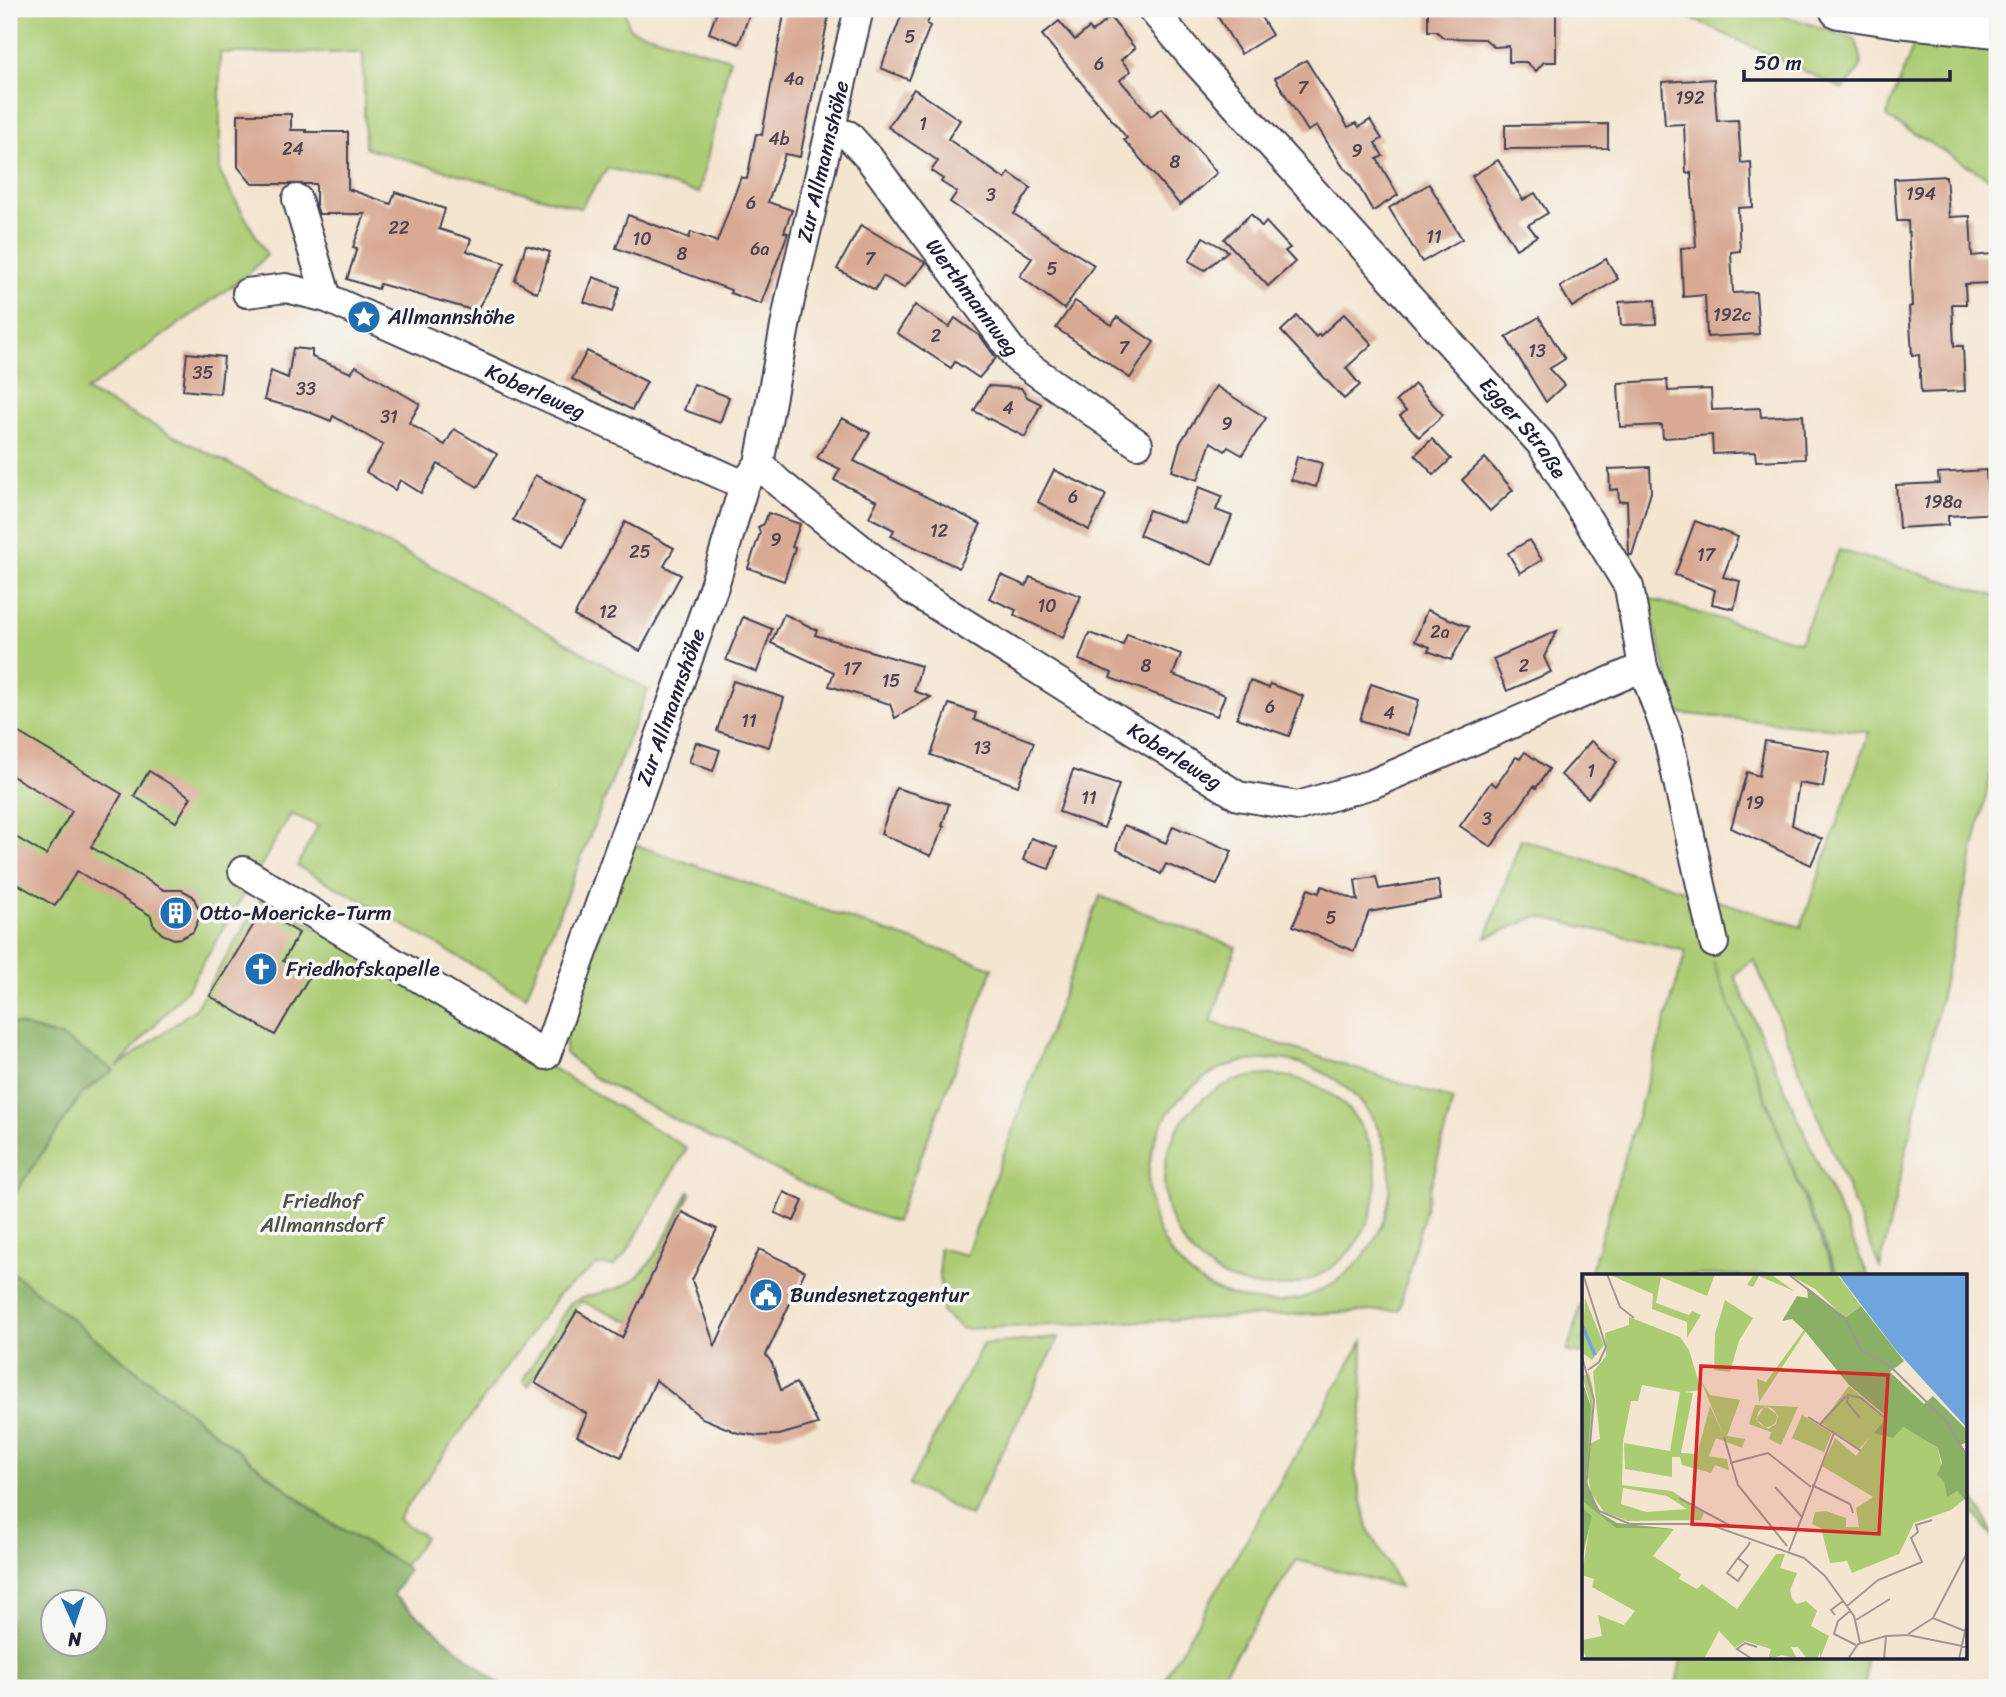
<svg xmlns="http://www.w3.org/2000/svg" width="2006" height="1697" viewBox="0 0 2006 1697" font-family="Sriracha,sans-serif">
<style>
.green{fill:#accc73;stroke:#677757;stroke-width:2;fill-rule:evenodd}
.forest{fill:#89b065;stroke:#566950;stroke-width:2;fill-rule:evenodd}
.building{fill:#d8a993}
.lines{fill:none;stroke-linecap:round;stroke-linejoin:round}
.minor-casing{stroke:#423f51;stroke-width:32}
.secondary-casing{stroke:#423f51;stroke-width:42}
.minor{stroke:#fff;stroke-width:28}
.secondary{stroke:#fff;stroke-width:38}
.labels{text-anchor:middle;stroke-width:7;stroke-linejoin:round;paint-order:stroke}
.number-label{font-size:18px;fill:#504451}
.street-label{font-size:21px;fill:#22223b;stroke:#f6f6f2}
.poi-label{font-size:21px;fill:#22223b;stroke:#f6f6f2;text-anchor:start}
.park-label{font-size:21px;fill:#4b554c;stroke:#f6f6f2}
.inset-river{fill:none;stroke:#6ea5dc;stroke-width:3.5}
.inset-road{fill:none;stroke:#a09794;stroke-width:2}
.view{fill:#d62828;fill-opacity:0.15;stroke:#d62828;stroke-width:3.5}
.inset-edge{fill:none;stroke:#22223b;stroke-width:3.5}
</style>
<rect width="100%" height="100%" fill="#f6f6f2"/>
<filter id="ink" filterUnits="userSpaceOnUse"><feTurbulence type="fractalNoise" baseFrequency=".0143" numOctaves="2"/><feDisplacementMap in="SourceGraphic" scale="14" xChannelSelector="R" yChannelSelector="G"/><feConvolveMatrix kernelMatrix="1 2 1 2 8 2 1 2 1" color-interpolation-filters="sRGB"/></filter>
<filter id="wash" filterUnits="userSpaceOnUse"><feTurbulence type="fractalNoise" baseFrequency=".00686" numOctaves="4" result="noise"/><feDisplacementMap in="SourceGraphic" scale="28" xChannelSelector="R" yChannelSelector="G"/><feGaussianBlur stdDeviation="1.57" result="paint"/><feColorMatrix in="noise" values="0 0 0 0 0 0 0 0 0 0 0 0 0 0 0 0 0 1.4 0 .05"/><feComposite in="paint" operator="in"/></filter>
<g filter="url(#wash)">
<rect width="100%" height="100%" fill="#f4e5d0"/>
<g class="green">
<polygon points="9,9 624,9 630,29 730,59 699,193 608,168 580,208 365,148 363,53 220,53 220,173 267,255 247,275 86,391 454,578 648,690 526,996 355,897 297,866 318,826 291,814 189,987 117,1067 195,1009 263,896 687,1148 627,1252 614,1266 597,1265 558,1295 398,1519 425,1537 404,1566 324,1518 9,1270 9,1202 82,1094 64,1038 9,1022"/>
<path d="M1671 9H1764L1855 39C1866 64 1862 70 1843 89Z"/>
<polygon points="1915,41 1997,48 1997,183 1886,117"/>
<polygon points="1839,550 1997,596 1997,746 1880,1268 1754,959 1734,975 1868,1275 1838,1275 1806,1202 1713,961 1805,1202 1836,1275 1590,1275 1686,951 1538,916 1486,938 1521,839 1801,927 1869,732 1677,713 1647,598 1800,642"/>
<polygon points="633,844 993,968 896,1222 849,1206 707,1136 593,1077 565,1053 566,1024"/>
<path d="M1100 896 1236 947 1211 1022 1453 1100 1399 1310 962 1329 942 1313 939 1248 966 1255ZM1279 1059C1397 1075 1432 1222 1330 1285 1311 1297 1286 1304 1264 1302 1246 1300 1229 1296 1213 1289 1144 1255 1128 1160 1176 1103 1189 1088 1208 1073 1227 1066 1244 1060 1261 1060 1279 1059Z"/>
<circle cx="1270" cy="1181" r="106"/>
<path d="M689 1191 691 1192 631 1322 581 1301 528 1386 523 1380 570 1303C586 1294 604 1293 621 1287 654 1273 673 1221 689 1191Z"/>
<polygon points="1584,1295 1584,1354 1567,1352"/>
<polygon points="1059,1338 970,1516 909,1485 983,1344"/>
<polygon points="1363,1341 1362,1414 1355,1471 1369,1531 1400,1587 1297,1560 1214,1688 1159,1688"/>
<polygon points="1966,1483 1997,1541 1997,1544 1966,1501"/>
<polygon points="1682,1657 1866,1657 1866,1688 1675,1688"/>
</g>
<g class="forest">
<polygon points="9,1022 64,1038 114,1070 82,1094 9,1202"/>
<path d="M9 1270 324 1519 404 1566 408 1570 393 1595 504 1688H9ZM52 1602H94V1644H52Z"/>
</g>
<g id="blocks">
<g class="building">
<polygon points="718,9 751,9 739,44 709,33"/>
<polygon points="785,9 830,9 800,157 785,154 768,202 792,210 784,232 788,233 761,304 730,293 731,290 616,248 628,215 689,238 691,232 717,242 741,177 747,179 756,134 762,135"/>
<polygon points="904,9 933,9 927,24 930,26 909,80 881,68"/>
<polygon points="1213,9 1256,9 1272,35 1241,54"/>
<polygon points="1428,9 1556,9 1556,62 1544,62 1536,71 1526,62 1509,62 1509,46 1494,47 1485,39 1444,38 1436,31 1428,31"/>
<polygon points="1110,17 1135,48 1121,60 1131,71 1120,80 1151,116 1162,108 1217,173 1180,205 1124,140 1127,138 1042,35 1059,21 1075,40 1089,28 1092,32"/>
<polygon points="1306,60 1348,127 1356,123 1359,127 1370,120 1382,139 1375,143 1383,156 1377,159 1398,195 1373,211 1352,175 1343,167 1317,126 1308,131 1275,78"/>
<polygon points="1714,79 1717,121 1738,120 1741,163 1751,162 1753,207 1738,208 1740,251 1731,252 1733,293 1756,292 1759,334 1707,337 1705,295 1683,297 1681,248 1696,247 1691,173 1686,173 1684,124 1665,125 1662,82"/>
<polygon points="914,89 960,120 948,139 1005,179 1009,173 1031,188 1014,214 1094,265 1064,309 1020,276 1032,258 950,202 957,192 941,182 943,179 931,171 938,161 888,127"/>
<polygon points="238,114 291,114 291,130 306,130 306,132 348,132 348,189 391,204 395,192 445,209 439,229 471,239 467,251 505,263 476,311 380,284 378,289 347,279 357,248 353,247 365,214 319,214 316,205 316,184 252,184 238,167"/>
<polygon points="1608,124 1608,148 1505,149 1505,125"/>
<polygon points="1498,160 1523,200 1535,193 1548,213 1528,225 1537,236 1516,249 1472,176"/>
<polygon points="1946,176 1949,217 1970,216 1972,256 1992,254 1993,283 1965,284 1966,304 1952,304 1954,346 1963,346 1965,391 1921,393 1919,355 1912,355 1909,307 1912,306 1908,221 1897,221 1894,179"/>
<polygon points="1429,184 1462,239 1422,262 1389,208"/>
<polygon points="1251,214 1262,227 1266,222 1290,248 1285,251 1295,262 1268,286 1224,239"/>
<polygon points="861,225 926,263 904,288 883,276 875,290 837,269"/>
<polygon points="1203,237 1228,251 1205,270 1189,261"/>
<polygon points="526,245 550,252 537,293 515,280"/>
<polygon points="1606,259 1618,279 1572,307 1560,287"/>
<polygon points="593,277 620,287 612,312 584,302"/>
<polygon points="1655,300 1656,324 1621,325 1619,302"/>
<polygon points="1075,301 1112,325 1117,317 1154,342 1130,378 1056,328"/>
<polygon points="915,305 949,327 955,318 981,337 996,358 979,378 955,362 951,368 897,333"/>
<polygon points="1344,314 1372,344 1346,368 1360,385 1344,399 1281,331 1297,316 1316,337 1319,334 1320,336"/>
<polygon points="1539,317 1565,359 1549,369 1564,385 1546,402 1506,337"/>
<polygon points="293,348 312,350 312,357 351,373 356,366 420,404 409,423 445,445 454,429 497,454 478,487 438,464 421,493 400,480 395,490 366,472 383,445 333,416 331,421 304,410 264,400 271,371 288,378"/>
<polygon points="587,351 647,382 632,410 572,379"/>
<polygon points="187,353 224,357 220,394 183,390"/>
<polygon points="1667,380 1668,391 1711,389 1712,410 1760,408 1761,417 1803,415 1805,459 1756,461 1755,452 1713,454 1712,435 1663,438 1662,425 1620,427 1618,383"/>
<polygon points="694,384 729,397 720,423 684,410"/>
<polygon points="1415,384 1443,415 1419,437 1400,416 1406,411 1396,401"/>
<polygon points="988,386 1021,388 1027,397 1041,404 1025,437 974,411"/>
<polygon points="1216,386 1266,418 1242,455 1228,447 1225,451 1211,442 1198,480 1172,471 1180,443"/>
<polygon points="842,418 870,433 854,461 981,524 959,568 891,536 894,530 869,517 877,501 834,480 840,469 817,458"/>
<polygon points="1432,439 1451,459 1434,475 1415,455"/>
<polygon points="1297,457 1322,463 1316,487 1291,480"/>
<polygon points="1485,458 1513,490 1490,511 1462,480"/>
<polygon points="1650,467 1651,492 1632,555 1629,555 1627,501 1619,502 1618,489 1610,490 1609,469"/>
<polygon points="1054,470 1106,495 1089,530 1038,502"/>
<polygon points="1986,470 1987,491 1997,491 1997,513 1948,516 1948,525 1899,528 1896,485 1939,483 1938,473"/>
<polygon points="535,475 587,502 563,546 513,520"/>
<polygon points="1199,487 1222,496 1216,510 1232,516 1212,565 1139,535 1149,510 1184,523"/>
<polygon points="768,513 800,524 792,547 795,548 784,581 748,568 760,533 758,527 764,524"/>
<polygon points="1695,521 1738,537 1723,577 1740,581 1734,609 1712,604 1715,590 1675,575"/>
<polygon points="625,522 674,548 664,566 681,575 640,651 574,616"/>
<polygon points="1529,540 1542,560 1520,573 1508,553"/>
<polygon points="1001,575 1026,586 1030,577 1081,596 1063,638 1014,615 1016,610 989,598"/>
<polygon points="1427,610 1469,627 1451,660 1428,651 1430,647 1415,641"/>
<polygon points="784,614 817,630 815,635 921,666 914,691 931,697 895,718 890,704 829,686 834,672 771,643"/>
<polygon points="743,617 772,629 757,672 726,660"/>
<polygon points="1557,631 1544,657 1551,672 1507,691 1493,659"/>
<polygon points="1089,633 1123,645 1127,634 1181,654 1173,675 1225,695 1217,716 1110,678 1112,673 1079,660"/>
<polygon points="733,681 784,698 769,747 717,731"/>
<polygon points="1250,681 1269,688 1270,684 1303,696 1289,736 1237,718"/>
<polygon points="1371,684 1419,700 1408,735 1360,720"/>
<polygon points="949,704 976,713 974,720 1034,742 1018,786 931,755"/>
<polygon points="9,727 122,794 91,847 164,890 182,890 193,896 201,914 193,932 181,938 174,939 162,934 153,924 151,916 77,871 55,906 9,879 9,833 46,855 72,811 9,774"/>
<polygon points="1591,741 1617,762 1588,798 1561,775"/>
<polygon points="1765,741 1829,751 1823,787 1799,783 1792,825 1822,839 1811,865 1731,828 1747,772 1759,776"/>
<polygon points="696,742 720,750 713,771 689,762"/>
<polygon points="1525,752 1549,769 1536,788 1534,786 1491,847 1460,826 1491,782 1496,786 1516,757 1520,759"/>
<polygon points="1073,770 1119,785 1104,828 1059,812"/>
<polygon points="149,771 191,797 176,822 134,796"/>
<polygon points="896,788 949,804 942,826 944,826 931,856 881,834"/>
<polygon points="1124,825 1166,843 1173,826 1232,851 1217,885 1166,864 1161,874 1116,849"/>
<polygon points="1031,838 1057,847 1049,869 1023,860"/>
<polygon points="1376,877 1379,889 1438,880 1441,899 1369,912 1354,951 1293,926 1308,889 1319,893 1322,886 1358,901 1355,880"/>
<polygon points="262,911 299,933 283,961 309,977 275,1035 210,996"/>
<polygon points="784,1192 803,1201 794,1221 775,1213"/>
<polygon points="682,1212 717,1229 692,1280 715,1346 759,1249 805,1271 766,1355 772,1363 781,1390 796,1383 818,1424 779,1435 759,1436 738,1433 702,1418 656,1380 621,1457 577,1436 587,1414 535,1383 577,1311 622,1338"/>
</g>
</g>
</g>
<g filter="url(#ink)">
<use href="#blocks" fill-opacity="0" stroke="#423f51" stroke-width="2"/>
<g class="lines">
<defs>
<g id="minor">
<path id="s1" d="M1152 9 1194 59 1542 445 1629 587 1643 667 1668 737 1714 943"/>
<path id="s2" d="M831 132 848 135 869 158 1018 359 1138 444"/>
<path id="s3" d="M297 199 327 298 744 485"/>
<polyline points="247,293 286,288 327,298"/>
<path id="s4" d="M759 464 779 483 912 590 1238 796 1298 806 1372 784 1643 667"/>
<path id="s5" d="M243 871 546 1055 714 586 744 485 759 464 790 300 859 9"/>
</g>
<polyline id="secondary" points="1839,9 1898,18 1997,28"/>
</defs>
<use href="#minor" class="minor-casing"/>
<use href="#secondary" class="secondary-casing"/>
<use href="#minor" class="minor"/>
<use href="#secondary" class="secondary"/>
</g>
</g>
<defs>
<symbol id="sight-disc" viewBox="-11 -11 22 22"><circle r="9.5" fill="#1f6fb2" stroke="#f6f6f2"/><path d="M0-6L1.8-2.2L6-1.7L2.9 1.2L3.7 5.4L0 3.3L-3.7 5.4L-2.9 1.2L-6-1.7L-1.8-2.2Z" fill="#fff"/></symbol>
<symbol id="building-disc" viewBox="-11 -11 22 22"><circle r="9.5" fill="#1f6fb2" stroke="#f6f6f2"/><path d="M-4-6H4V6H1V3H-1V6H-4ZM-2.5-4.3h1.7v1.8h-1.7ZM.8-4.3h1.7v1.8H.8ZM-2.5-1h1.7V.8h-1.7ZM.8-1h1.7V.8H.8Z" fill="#fff"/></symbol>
<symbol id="church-disc" viewBox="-11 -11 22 22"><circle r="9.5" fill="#1f6fb2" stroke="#f6f6f2"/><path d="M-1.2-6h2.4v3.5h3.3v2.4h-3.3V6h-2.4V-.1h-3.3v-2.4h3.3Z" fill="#fff"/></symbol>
<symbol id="civic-disc" viewBox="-11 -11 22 22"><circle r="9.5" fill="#1f6fb2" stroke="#f6f6f2"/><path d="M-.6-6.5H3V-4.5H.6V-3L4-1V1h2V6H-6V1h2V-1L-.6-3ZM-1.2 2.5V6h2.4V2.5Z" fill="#fff"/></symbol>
</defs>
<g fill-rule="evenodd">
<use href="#sight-disc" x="345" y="298" width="38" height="38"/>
<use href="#building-disc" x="157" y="894" width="38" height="38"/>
<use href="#church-disc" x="242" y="950" width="38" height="38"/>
<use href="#civic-disc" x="747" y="1276" width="38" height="38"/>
</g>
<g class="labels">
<g class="number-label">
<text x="910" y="43">5</text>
<text x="1099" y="70">6</text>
<text x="794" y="85">4a</text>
<text x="1303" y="94">7</text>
<text x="1690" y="104">192</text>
<text x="923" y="130">1</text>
<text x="779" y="145">4b</text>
<text x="293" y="155">24</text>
<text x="1357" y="157">9</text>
<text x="1175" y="168">8</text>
<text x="1921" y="200">194</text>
<text x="991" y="201">3</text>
<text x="751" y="209">6</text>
<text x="399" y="234">22</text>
<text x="1434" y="243">11</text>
<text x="642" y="245">10</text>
<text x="760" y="255">6a</text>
<text x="682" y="260">8</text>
<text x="870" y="265">7</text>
<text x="1052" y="275">5</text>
<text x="1732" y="321">192c</text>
<text x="936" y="342">2</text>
<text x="1124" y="354">7</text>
<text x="1537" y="357">13</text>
<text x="203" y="379">35</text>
<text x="306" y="395">33</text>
<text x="1008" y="414">4</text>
<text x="389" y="423">31</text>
<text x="1227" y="430">9</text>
<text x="1073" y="503">6</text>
<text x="1943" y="508">198a</text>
<text x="939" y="537">12</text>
<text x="776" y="546">9</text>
<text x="640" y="558">25</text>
<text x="1706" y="561">17</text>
<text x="1047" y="612">10</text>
<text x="608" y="618">12</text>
<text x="1440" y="638">2a</text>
<text x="1146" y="672">8</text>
<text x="1524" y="672">2</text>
<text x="852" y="675">17</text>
<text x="891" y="687">15</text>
<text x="1270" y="713">6</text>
<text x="1389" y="719">4</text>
<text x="749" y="727">11</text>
<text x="982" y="754">13</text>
<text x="1591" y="777">1</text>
<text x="1089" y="804">11</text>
<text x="1755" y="809">19</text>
<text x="1487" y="825">3</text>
<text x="1331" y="924">5</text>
</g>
<g class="street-label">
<text dy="7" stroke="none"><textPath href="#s5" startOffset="1293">Zur Allmannshöhe</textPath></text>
<text dy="7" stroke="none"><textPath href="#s2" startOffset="222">Werthmannweg</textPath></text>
<text dy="7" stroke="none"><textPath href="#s3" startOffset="332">Koberleweg</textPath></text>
<text dy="7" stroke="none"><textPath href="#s1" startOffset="560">Egger Straße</textPath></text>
<text dy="7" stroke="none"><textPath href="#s5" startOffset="724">Zur Allmannshöhe</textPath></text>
<text dy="7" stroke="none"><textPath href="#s4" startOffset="509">Koberleweg</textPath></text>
</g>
<g class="poi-label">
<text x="388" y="324">Allmannshöhe</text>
<text x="200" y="920">Otto-Moericke-Turm</text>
<text x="286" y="976">Friedhofskapelle</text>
<text x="790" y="1302">Bundesnetzagentur</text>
</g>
<g class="park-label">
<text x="322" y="1208">Friedhof<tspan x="322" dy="24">Allmannsdorf</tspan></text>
</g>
</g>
<g transform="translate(1582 1274)">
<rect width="385" height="385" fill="#f4e5d0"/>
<path d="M26 0H133L125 22 79 3 74 29 107 41 110 37 119 41 105 64V48L70 35 71 20ZM172 0H189L212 17 177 2 171 13 165 11ZM206 0H255L279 32 263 44 233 15ZM3 24 22 71 10 86 0 79ZM143 26 171 44 157 67 148 98 132 96 133 60ZM47 43 98 63 107 76 119 116 102 118 111 119 99 179 115 180 128 132 141 160 118 105 128 121 158 126 145 162 163 165 160 174 134 164 127 182 145 185 147 196 133 191 129 199 100 191 98 183H90V203L43 195 42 169 88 177 98 118 60 111 56 127H49L41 168 40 211 30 210 90 217 122 239 119 246 46 247 22 238 9 219 2 181 8 128 0 102 7 99 11 115 9 169 18 165 11 98 24 82 23 59 47 51ZM41 214 85 222 105 235 64 238 39 230ZM222 56 224 57 177 128 175 105 184 108ZM267 112 305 144 295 157 321 153 356 174 365 222 375 217 383 225 369 236 332 249 317 280 270 299 265 287 248 289 239 254 230 250 233 238 244 237 264 244V253H277L274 234 291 223 240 192 253 164 274 182 288 163 277 175 239 149ZM173 131 216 133 199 171 187 165 189 158 167 150ZM183 132 196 141 194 150 186 155 174 145ZM175 143a10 10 0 1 1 20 0a10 10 0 1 1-20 0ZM220 141 250 159 242 178 210 164ZM0 227 34 254 92 255 71 282 99 300 97 305 115 315 120 310 155 335 194 280H203L198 294 215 299 208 316 210 325 215 330 224 327 235 337 229 352 247 362 238 385V378L235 385H225L216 373H209L215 385 200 381 186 385 189 375 163 367 153 374 137 357 122 385H5L0 374V358L1 366 20 362 16 341 42 351 53 337 10 313 12 305 0 301 9 242 0 237Z" fill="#accc73" fill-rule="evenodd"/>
<path d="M225 13 263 44 279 32 322 87 308 98 342 130 351 122 385 156V168L379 171 385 185V228L375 217 365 223 362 207 355 201 360 189 356 174 321 153 311 164 292 159 305 143 267 111 222 56 210 45 200 47 215 22 226 24ZM0 106 9 133 4 206 18 239 35 249 92 255 34 254 0 227ZM1 235 10 242 0 285V237Z" fill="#89b065"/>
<path d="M256 0H385V154L313 75Z" fill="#6ea5dc"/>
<path class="inset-river" d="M0 51 13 81"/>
<path class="inset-road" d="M1 0 24 73 17 88 6 96M25 0 38 33 52 44M206 0 263 44 279 76 309 93 365 148 385 182M0 83 12 126 4 214 17 237 48 250H126L222 284 243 302 272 342 278 369M226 143 252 159M278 144 265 128 266 121 279 124 303 144M238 150 264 122M142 163 156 211 205 272M148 189 186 179 229 213M230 211 268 230 271 239M193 213 220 243M97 224 147 251M207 277 252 159 279 177M156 284 166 292 156 307 145 299 156 284 166 272 168 268M265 332 296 306 340 288 329 264 336 258 334 251 350 246M268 337 256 347 252 360 274 371M253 341 249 336 261 327M351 344 385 279M274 346 308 325M326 360 351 344 383 357M170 385 155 375 163 369 175 373M266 385 276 370 304 362 326 361 385 373M302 385 304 362M377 385 385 348"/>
<path class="view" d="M119 92 306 101 297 260 110 250Z"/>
<rect width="385" height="385" class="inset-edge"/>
</g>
<rect width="2006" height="1697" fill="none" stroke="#f6f6f2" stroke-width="35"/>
<g transform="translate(74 1623) rotate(177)"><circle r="33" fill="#f6f6f2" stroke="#a1a1a9" stroke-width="2"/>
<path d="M0-5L12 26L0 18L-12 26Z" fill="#1f6fb2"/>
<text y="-10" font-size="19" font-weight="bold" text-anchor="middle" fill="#22223b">N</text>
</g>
<path d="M1744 70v10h206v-10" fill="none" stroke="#22223b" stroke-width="3.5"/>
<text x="1754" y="70" font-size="21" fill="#22223b" stroke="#f6f6f2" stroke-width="5" paint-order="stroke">50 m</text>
</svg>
